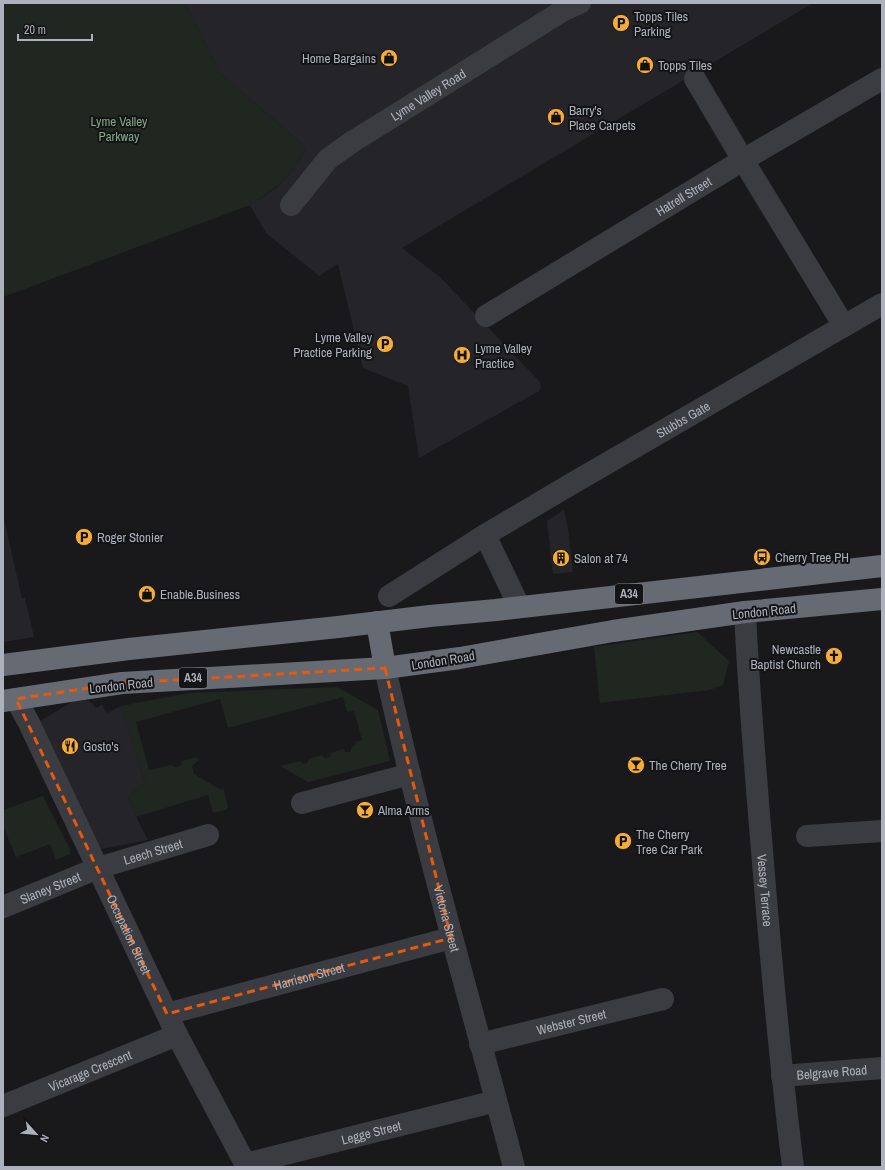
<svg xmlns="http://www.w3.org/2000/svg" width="885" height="1170" viewBox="0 0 885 1170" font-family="'Archivo Narrow',sans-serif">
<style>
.built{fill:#252529}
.green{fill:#1f2720}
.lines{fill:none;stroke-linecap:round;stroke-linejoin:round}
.minor{stroke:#3a3c41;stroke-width:22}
.highway{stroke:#666a72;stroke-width:22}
.marked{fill:none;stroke:#e8590c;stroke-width:3;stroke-dasharray:8 5;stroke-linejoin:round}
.labels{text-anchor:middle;stroke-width:4;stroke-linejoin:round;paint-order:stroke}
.shield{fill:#141417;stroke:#7e828a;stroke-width:1}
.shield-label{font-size:12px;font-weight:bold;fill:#acb1bb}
.poi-label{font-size:13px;fill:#acb1bb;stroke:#141417;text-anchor:start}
.street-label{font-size:13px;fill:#acb1bb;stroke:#141417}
.park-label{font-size:13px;fill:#83a683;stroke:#141417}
</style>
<rect width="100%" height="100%" fill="#19191c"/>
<g class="built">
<polygon points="185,3 813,3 402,248 440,277 540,382 541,387 539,391 419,458 408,386 363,368 338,264 319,276 266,233 250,205 276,188 292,171 305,151 301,143 220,73"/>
<polygon points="564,510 568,528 573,572 553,574 547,521"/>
<polygon points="3,514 22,599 25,598 34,637 3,642"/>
<polygon points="77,699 85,699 93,704 95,708 102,705 107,713 121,706 145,783 128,796 136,817 148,840 97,850 35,724"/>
</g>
<g class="green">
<polygon points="3,3 185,3 220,73 301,143 305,151 292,171 275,188 250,205 3,297"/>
<polygon points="697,632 729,661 723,685 709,690 600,703 594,647"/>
<polygon points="337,687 378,710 390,761 308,782 280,766 300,761 303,764 307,763 309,759 322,755 325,758 330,757 331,753 343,749 346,752 350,752 352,747 356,745 355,742 362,740 354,711 347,712 343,697 228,728 220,699 136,722 149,770 171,765 175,767 180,766 182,761 197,757 199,760 192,766 194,774 221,790 223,787 228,807 226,810 213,813 208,795 136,817 128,796 145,783 121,706 188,693"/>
<polygon points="43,796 70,849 70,854 56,860 50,844 16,857 3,826 3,810"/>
</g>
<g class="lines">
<g class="minor">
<polyline points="695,79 743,160 844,326"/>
<path id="s1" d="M291 205 328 159 352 142 564 10 580 3"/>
<path id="s2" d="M486 316 743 160 882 79"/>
<polyline points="485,535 519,606"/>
<path id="s3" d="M389 596 485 535 573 483 882 304"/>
<path id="s4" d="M745 612C749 700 757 788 764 875 772 972 781 1070 793 1167"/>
<path id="s5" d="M385 668C422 836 470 1001 514 1167"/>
<path id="s6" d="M16 699 29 723 177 1035 247 1167"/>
<polyline points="302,803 410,774"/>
<polyline points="807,836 882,831"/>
<path id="s7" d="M3 907 98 868 208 835"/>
<path id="s8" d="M167 1014 451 938"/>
<path id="s9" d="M480 1044 663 999"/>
<path id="s10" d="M782 1076 882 1068"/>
<path id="s11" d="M3 1106 177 1035"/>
<path id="s12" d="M245 1164 496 1101"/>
</g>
<g class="highway">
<polyline points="377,622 385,668"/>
<polyline points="3,665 129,649 338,627 430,616 496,610 882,566"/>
<polyline points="3,701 122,683 385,668 460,658 613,631 745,612 882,599"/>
</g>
</g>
<path class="marked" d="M385 668 451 938 167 1014 16 699 122 683Z"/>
<defs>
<symbol id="parking-disc" viewBox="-11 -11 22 22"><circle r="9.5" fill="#f5ad38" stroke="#141417"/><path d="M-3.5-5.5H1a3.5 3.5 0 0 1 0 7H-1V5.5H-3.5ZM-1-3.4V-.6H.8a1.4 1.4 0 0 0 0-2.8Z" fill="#111"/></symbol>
<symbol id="shop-disc" viewBox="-11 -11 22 22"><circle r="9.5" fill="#f5ad38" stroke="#141417"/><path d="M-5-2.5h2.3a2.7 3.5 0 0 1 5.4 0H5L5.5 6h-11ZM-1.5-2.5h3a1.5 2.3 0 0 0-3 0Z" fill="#111"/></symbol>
<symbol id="hospital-disc" viewBox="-11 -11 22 22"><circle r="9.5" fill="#f5ad38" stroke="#141417"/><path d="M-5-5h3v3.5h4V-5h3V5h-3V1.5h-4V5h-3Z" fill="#111"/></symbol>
<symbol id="bus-disc" viewBox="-11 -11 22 22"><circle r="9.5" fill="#f5ad38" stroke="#141417"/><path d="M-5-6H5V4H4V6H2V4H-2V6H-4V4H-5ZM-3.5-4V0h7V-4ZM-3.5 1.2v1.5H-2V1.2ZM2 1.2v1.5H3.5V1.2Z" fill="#111"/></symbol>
<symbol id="building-disc" viewBox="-11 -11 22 22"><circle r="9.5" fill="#f5ad38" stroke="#141417"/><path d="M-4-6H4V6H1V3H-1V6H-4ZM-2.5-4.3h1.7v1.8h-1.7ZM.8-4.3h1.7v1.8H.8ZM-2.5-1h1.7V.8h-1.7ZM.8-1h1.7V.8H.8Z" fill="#111"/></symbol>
<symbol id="church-disc" viewBox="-11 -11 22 22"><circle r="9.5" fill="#f5ad38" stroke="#141417"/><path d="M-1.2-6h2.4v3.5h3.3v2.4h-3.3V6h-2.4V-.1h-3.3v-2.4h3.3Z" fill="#111"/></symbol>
<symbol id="restaurant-disc" viewBox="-11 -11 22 22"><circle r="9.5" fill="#f5ad38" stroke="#141417"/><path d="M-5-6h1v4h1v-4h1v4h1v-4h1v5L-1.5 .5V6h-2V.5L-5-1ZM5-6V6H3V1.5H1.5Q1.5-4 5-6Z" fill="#111"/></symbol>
<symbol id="bar-disc" viewBox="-11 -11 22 22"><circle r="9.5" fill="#f5ad38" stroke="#141417"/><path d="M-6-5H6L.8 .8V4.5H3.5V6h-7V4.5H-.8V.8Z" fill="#111"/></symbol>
</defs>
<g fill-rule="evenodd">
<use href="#parking-disc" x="611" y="13" width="20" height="20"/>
<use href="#shop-disc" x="379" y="48" width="20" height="20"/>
<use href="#shop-disc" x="635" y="55" width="20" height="20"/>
<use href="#shop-disc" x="546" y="107" width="20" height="20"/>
<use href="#parking-disc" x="375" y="334" width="20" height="20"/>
<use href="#hospital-disc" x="452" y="345" width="20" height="20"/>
<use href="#parking-disc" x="74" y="527" width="20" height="20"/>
<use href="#bus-disc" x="752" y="547" width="20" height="20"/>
<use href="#building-disc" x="551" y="548" width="20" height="20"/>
<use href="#shop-disc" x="137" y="584" width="20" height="20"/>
<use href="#church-disc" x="824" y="646" width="20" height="20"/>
<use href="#restaurant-disc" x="60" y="736" width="20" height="20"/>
<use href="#bar-disc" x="626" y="755" width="20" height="20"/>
<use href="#bar-disc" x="355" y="800" width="20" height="20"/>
<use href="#parking-disc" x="613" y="831" width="20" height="20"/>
</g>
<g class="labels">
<g class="shield">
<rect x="615" y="584" width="28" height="20" rx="3"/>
<rect x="179" y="668" width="28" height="20" rx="3"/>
</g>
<g class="shield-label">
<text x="629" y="598">A34</text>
<text x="193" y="682">A34</text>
</g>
<g class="poi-label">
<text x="634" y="21">Topps Tiles<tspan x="634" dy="15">Parking</tspan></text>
<text x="376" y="63" text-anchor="end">Home Bargains</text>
<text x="658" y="70">Topps Tiles</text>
<text x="569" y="115">Barry's<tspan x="569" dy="15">Place Carpets</tspan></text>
<text x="372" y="342" text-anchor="end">Lyme Valley<tspan x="372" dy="15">Practice Parking</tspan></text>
<text x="475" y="353">Lyme Valley<tspan x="475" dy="15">Practice</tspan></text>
<text x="97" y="542">Roger Stonier</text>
<text x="775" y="562">Cherry Tree PH</text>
<text x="574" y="563">Salon at 74</text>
<text x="160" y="599">Enable.Business</text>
<text x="821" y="654" text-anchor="end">Newcastle<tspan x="821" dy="15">Baptist Church</tspan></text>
<text x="83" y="751">Gosto's</text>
<text x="649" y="770">The Cherry Tree</text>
<text x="378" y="815">Alma Arms</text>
<text x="636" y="839">The Cherry<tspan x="636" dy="15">Tree Car Park</tspan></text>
</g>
<g class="street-label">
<text dy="5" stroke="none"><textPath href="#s1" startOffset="178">Lyme Valley Road</textPath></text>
<text dy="5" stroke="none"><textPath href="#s2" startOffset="231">Hatrell Street</textPath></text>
<text dy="5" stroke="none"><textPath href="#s3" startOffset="343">Stubbs Gate</textPath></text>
<text transform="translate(764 611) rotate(-6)" y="5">London Road</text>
<text transform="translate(443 660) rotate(-9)" y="5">London Road</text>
<text transform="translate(121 685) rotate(-6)" y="5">London Road</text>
<text dy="5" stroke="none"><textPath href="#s7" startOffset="160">Leech Street</textPath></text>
<text dy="5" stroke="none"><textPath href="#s7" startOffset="51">Slaney Street</textPath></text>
<text dy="5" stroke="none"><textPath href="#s4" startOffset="279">Vessey Terrace</textPath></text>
<text dy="5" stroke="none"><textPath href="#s5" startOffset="258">Victoria Street</textPath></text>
<text dy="5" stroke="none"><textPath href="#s6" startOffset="261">Occupation Street</textPath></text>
<text dy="5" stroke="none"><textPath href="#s8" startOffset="147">Harrison Street</textPath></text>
<text dy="5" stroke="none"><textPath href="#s9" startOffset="94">Webster Street</textPath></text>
<text dy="5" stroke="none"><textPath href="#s11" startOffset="94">Vicarage Crescent</textPath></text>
<text dy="5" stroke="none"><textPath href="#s10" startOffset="50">Belgrave Road</textPath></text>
<text dy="5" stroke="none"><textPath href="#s12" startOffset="130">Legge Street</textPath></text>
</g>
<g class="park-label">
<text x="119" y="126">Lyme Valley<tspan x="119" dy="15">Parkway</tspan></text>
</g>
</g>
<rect width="885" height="1170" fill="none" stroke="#acb1bb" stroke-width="8"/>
<g transform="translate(36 1134) rotate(117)" stroke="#141417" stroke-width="3" paint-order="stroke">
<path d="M0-3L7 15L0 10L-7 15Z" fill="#acb1bb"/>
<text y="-6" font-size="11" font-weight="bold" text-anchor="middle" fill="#acb1bb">N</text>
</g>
<path d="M18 34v6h74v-6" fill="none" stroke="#acb1bb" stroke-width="2"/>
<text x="24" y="34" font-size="12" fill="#acb1bb" stroke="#141417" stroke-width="3" paint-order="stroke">20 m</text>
</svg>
